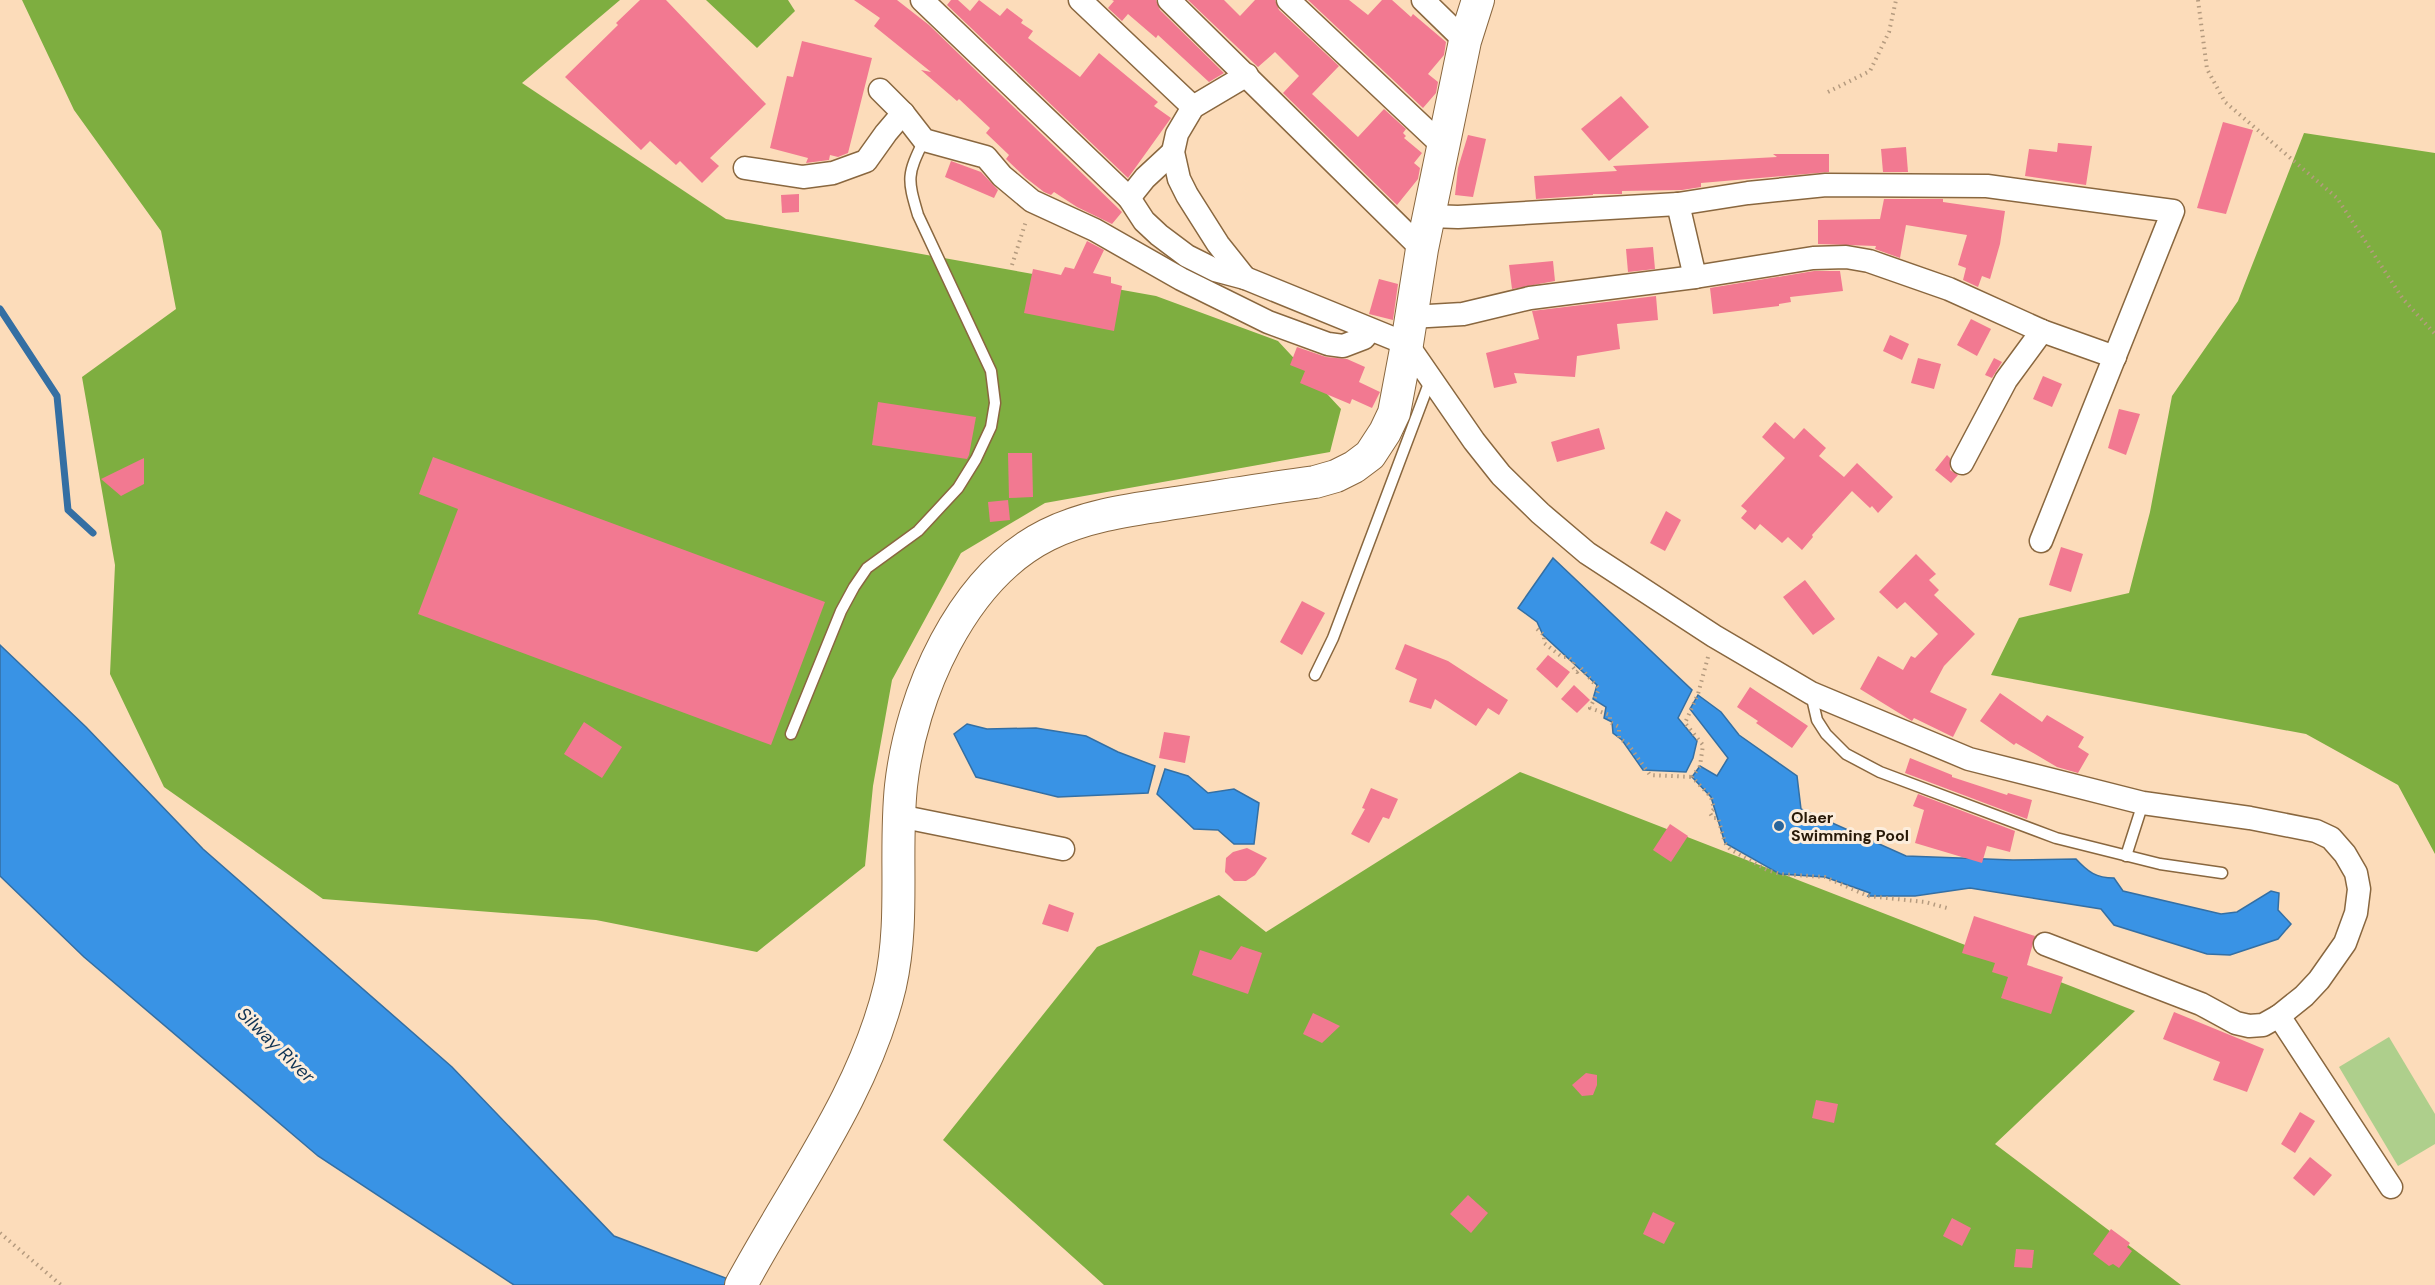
<svg xmlns="http://www.w3.org/2000/svg" width="2435" height="1285" viewBox="0 0 2435 1285" font-family="'DM Sans',sans-serif">
<style>
.green{fill:#aecf8c}
.forest{fill:#7eae40}
.water{fill:#3993e5;stroke:#346fa3;stroke-width:1.5}
.lines{fill:none;stroke-linecap:round;stroke-linejoin:round}
.stream{stroke:#346fa3;stroke-width:7}
.building{fill:#f27991}
.service-casing{stroke:#89673f;stroke-width:13}
.minor-casing{stroke:#89673f;stroke-width:25}
.secondary-casing{stroke:#89673f;stroke-width:34}
.path{stroke:#b59b7f;stroke-width:4;stroke-dasharray:1.5 4.5;stroke-linecap:butt}
.service{stroke:#fff;stroke-width:10}
.minor{stroke:#fff;stroke-width:22}
.secondary{stroke:#fff;stroke-width:32}
.poi-dot{fill:#29659c;stroke:#fceddc;stroke-width:2}
.labels{text-anchor:middle;stroke-width:6;stroke-linejoin:round;paint-order:stroke}
.poi-label{font-size:16px;font-weight:bold;fill:#281a09;stroke:#fceddc;text-anchor:start}
.water-label{font-size:18px;font-style:italic;fill:#103455;stroke:#fceddc}
</style>
<rect width="100%" height="100%" fill="#fcdcba"/>
<polygon class="green" points="2389,1037 2435,1114 2435,1144 2398,1166 2339,1067"/>
<g class="forest">
<polygon points="22,0 620,0 522,83 726,219 1156,296 1278,341 1341,409 1330,452 1045,503 961,553 892,680 873,786 865,866 757,952 596,920 323,899 164,787 110,674 115,565 82,377 176,309 161,231 74,110"/>
<polygon points="706,0 788,0 795,11 757,48"/>
<polygon points="2304,133 2435,153 2435,854 2398,785 2306,734 1991,675 2019,618 2129,593 2150,512 2172,396 2238,301"/>
<polygon points="1520,772 2135,1011 1995,1144 2181,1285 1104,1285 943,1140 1097,947 1219,895 1266,932"/>
</g>
<g class="water">
<polygon points="1553,558 1692,690 1678,718 1697,741 1693,758 1686,772 1643,770 1622,740 1613,733 1612,722 1604,718 1606,707 1593,699 1597,685 1543,635 1537,622 1518,608"/>
<polygon points="0,645 86,727 203,849 452,1067 614,1236 744,1285 514,1285 318,1156 84,957 0,876"/>
<path d="M1698 695 1721 712 1739 735 1797 776 1801 809 1906 856 2013 860 2076 859C2088 872 2096 878 2114 878L2123 891 2221 914 2237 912 2271 891 2279 893 2278 910 2291 924 2278 939 2230 955 2207 954 2114 925 2101 909 1970 888 1915 896H1868L1870 893 1825 877 1780 874 1725 843 1711 797 1692 777 1700 766 1717 776 1728 758 1690 709Z"/>
<polygon points="967,724 987,729 1036,728 1086,736 1118,752 1155,766 1148,793 1058,797 976,777 954,734"/>
<polygon points="1165,769 1188,776 1208,793 1234,789 1259,803 1254,844 1234,844 1218,830 1194,829 1157,794"/>
</g>
<g class="lines">
<polyline class="stream" points="0,309 57,396 68,510 93,533"/>
</g>
<g class="building">
<polygon points="640,0 666,0 766,104 710,158 719,166 702,183 680,161 676,165 650,141 641,150 565,77 618,25 616,23"/>
<polygon points="854,0 897,0 929,25 1122,212 1112,224 1077,207 1054,192 1051,195 1044,192 1026,178 1006,159 1009,155 986,133 990,128 959,99 957,101 921,70 931,72 874,26 880,18"/>
<polygon points="951,0 958,0 970,11 979,0 1000,16 1007,8 1023,20 1021,23 1033,31 1028,38 1080,77 1099,53 1158,102 1154,106 1171,118 1128,178 947,5"/>
<polygon points="1112,0 1156,0 1160,10 1224,73 1209,82 1158,35 1156,38 1128,14 1122,21 1108,8 1114,1"/>
<polygon points="1188,0 1224,0 1240,16 1255,0 1275,0 1279,10 1339,66 1312,94 1358,137 1384,109 1406,129 1403,133 1406,136 1404,138 1422,153 1414,163 1420,168 1418,179 1397,205 1283,93 1299,76 1275,52 1258,67"/>
<polygon points="1308,0 1349,0 1368,15 1382,0 1392,0 1411,17 1413,14 1446,42 1444,55 1428,74 1438,82 1436,93 1423,108"/>
<polygon points="802,41 872,58 848,153 838,157 830,155 829,160 806,163 808,158 770,148 787,76 793,77"/>
<polygon points="1621,96 1649,127 1609,161 1581,129"/>
<polygon points="2223,122 2253,130 2226,214 2197,208"/>
<polygon points="1468,135 1486,139 1473,197 1455,195 1458,168"/>
<polygon points="2058,143 2092,146 2086,185 2025,176 2029,149 2057,152"/>
<polygon points="1906,147 1908,172 1883,172 1881,149"/>
<polygon points="1773,154 1829,154 1829,172 1701,183 1701,187 1682,190 1622,191 1622,194 1593,194 1593,195 1536,199 1534,176 1617,171 1613,166 1777,157"/>
<polygon points="951,161 981,172 998,190 994,198 945,177"/>
<polygon points="799,194 799,212 782,213 781,195"/>
<polygon points="1884,199 1943,199 1943,202 2005,211 2000,244 1990,279 1982,276 1978,287 1963,280 1966,268 1958,265 1967,235 1906,225 1900,258 1875,249 1876,246 1818,244 1818,220 1880,219"/>
<polygon points="1087,241 1104,250 1093,273 1111,277 1111,283 1122,286 1114,331 1024,313 1033,269 1061,275 1065,267 1074,269"/>
<polygon points="1653,247 1655,269 1628,272 1626,249"/>
<polygon points="1553,261 1555,281 1512,289 1509,265"/>
<polygon points="1814,271 1840,271 1843,291 1790,297 1791,302 1779,304 1779,306 1713,314 1710,288"/>
<polygon points="1379,279 1398,284 1393,320 1369,314"/>
<polygon points="1656,296 1658,320 1617,324 1620,349 1577,356 1575,377 1514,373 1517,383 1494,388 1486,353 1539,339 1532,311"/>
<polygon points="1971,319 1991,329 1977,356 1957,345"/>
<polygon points="1890,335 1909,344 1902,360 1883,351"/>
<polygon points="1297,347 1326,357 1347,359 1365,367 1359,382 1380,392 1372,408 1352,399 1350,404 1300,383 1305,371 1290,365"/>
<polygon points="1918,358 1941,364 1934,389 1911,383"/>
<polygon points="1994,358 2002,362 1992,378 1985,375"/>
<polygon points="2043,376 2062,384 2052,407 2033,399"/>
<polygon points="878,402 976,417 969,455 967,459 872,445"/>
<polygon points="2119,409 2140,414 2126,455 2108,448"/>
<polygon points="1775,422 1794,439 1804,428 1826,448 1819,456 1844,477 1857,463 1893,497 1878,513 1872,506 1870,508 1852,491 1812,535 1813,537 1802,550 1788,537 1782,543 1760,524 1755,530 1741,518 1747,511 1741,506 1785,458 1762,437"/>
<polygon points="1599,428 1605,449 1557,462 1551,442"/>
<polygon points="1008,453 1032,453 1033,497 1009,498"/>
<polygon points="1947,455 1950,458 1950,470 1958,475 1951,483 1935,470"/>
<polygon points="433,457 825,602 771,745 418,614 458,509 419,494"/>
<polygon points="144,458 144,484 121,496 101,479"/>
<polygon points="1008,500 1010,520 990,522 988,502"/>
<polygon points="1666,511 1681,520 1665,551 1650,543"/>
<polygon points="2061,547 2083,554 2071,592 2049,585"/>
<polygon points="1916,554 1936,574 1929,580 1939,590 1934,595 1975,634 1944,666 1930,692 1967,709 1953,737 1914,718 1912,721 1860,689 1878,656 1903,670 1911,656 1915,658 1938,634 1905,602 1897,609 1879,592"/>
<polygon points="1805,580 1835,619 1813,635 1783,597"/>
<polygon points="1302,601 1325,613 1302,655 1280,642"/>
<polygon points="1405,644 1448,661 1508,700 1499,715 1488,708 1476,726 1435,699 1431,709 1409,702 1417,679 1395,669"/>
<polygon points="1548,655 1570,672 1557,688 1536,669"/>
<polygon points="1574,685 1590,700 1577,713 1561,699"/>
<polygon points="1750,687 1808,726 1792,748 1756,723 1758,721 1737,707"/>
<polygon points="2000,693 2042,722 2047,715 2084,737 2078,747 2089,754 2078,773 2057,767 2016,743 2014,745 1980,721"/>
<polygon points="584,722 622,747 602,778 564,754"/>
<polygon points="1164,732 1190,736 1185,763 1159,758"/>
<polygon points="1910,758 1952,775 1952,777 2007,795 2008,793 2032,800 2027,819 1905,773"/>
<polygon points="1371,788 1398,799 1389,819 1383,817 1369,843 1351,834 1365,809 1362,808"/>
<polygon points="1918,794 2015,831 2010,852 1987,846 1982,863 1915,843 1924,810 1913,806"/>
<polygon points="1670,824 1688,836 1671,862 1653,850"/>
<polygon points="1247,848 1267,858 1255,875 1246,881 1234,881 1225,872 1226,858 1233,852"/>
<polygon points="1049,904 1074,913 1068,932 1042,924"/>
<polygon points="1974,916 2035,936 2027,965 2063,977 2051,1014 2001,998 2008,977 1992,972 1995,963 1962,953"/>
<polygon points="1241,946 1262,953 1248,994 1192,975 1200,950 1231,960"/>
<polygon points="2174,1012 2264,1049 2247,1092 2213,1080 2220,1062 2163,1039"/>
<polygon points="1313,1013 1340,1026 1322,1043 1303,1034"/>
<polygon points="1586,1073 1597,1075 1597,1085 1593,1095 1582,1096 1572,1085"/>
<polygon points="1816,1100 1838,1104 1834,1123 1812,1118"/>
<polygon points="2300,1112 2315,1121 2295,1153 2281,1144"/>
<polygon points="2310,1157 2332,1175 2314,1196 2293,1178"/>
<polygon points="1468,1195 1488,1213 1471,1233 1450,1214"/>
<polygon points="1653,1212 1675,1223 1664,1244 1643,1234"/>
<polygon points="1952,1218 1971,1228 1962,1246 1943,1236"/>
<polygon points="2111,1229 2130,1243 2127,1247 2132,1251 2119,1268 2113,1264 2109,1266 2093,1254"/>
<polygon points="2016,1249 2034,1250 2032,1268 2014,1267"/>
</g>
<g class="lines">
<defs>
<g id="service">
<polyline points="1315,675 1333,638 1431,378"/>
<polyline points="1811,694 1817,720 1826,734 1846,754 1880,772 2056,838 2160,864 2222,873"/>
<path d="M791 734 841 611 854 587 867 568 918 531 958 488 976 459 991 427 995 403 991 371 918 215C907 178 907 175 924 140"/>
<polyline points="2126,856 2143,803"/>
</g>
<g id="minor">
<polyline points="922,0 1129,198 1144,221 1159,235 1187,256 1215,270 1245,278 1407,344 1474,441 1501,475 1540,513 1587,553 1714,636 1811,693 1969,759 2143,803 2250,818 2316,831 2331,838 2345,854 2356,873 2359,889 2356,913 2345,943 2319,980 2304,996 2279,1016 2263,1025 2249,1026 2236,1023 2201,1004 2045,944"/>
<polyline points="1080,0 1193,107"/>
<polyline points="1169,0 1422,249"/>
<polyline points="1288,0 1443,146"/>
<polyline points="1423,0 1465,41"/>
<polyline points="880,90 903,113 924,140 986,157 1002,176 1032,201 1095,230 1181,279 1268,322 1328,344 1343,346 1364,338 1370,330"/>
<polyline points="745,168 803,177 833,173 866,161 886,133 903,113"/>
<polyline points="1129,198 1145,178 1173,152"/>
<polyline points="1678,204 1695,277 1813,258 1846,257 1869,261 1949,289 2042,331 2115,357"/>
<polyline points="1429,216 1458,217 1678,204 1748,193 1826,185 1987,186 2173,211 2041,541"/>
<polyline points="1245,278 1218,244 1187,195 1179,179 1173,152 1177,134 1193,107 1247,75"/>
<polyline points="1411,317 1463,314 1530,298 1695,277"/>
<polyline points="1962,463 2006,380 2042,331"/>
<polyline points="899,816 1063,849"/>
<polyline points="2279,1016 2391,1187"/>
</g>
<path id="secondary" d="M741 1285C793 1188 864 1095 890 986 905 920 894 853 901 786 911 695 961 578 1047 535 1089 514 1137 509 1182 502 1226 495 1270 488 1315 482L1336 476 1354 467 1370 455 1385 432 1394 413 1407 344 1422 249 1465 41 1478 0"/>
</defs>
<use href="#service" class="service-casing"/>
<use href="#minor" class="minor-casing"/>
<use href="#secondary" class="secondary-casing"/>
<g class="path">
<polyline points="2198,0 2207,69 2225,102 2337,198 2403,299 2435,334"/>
<polyline points="1828,92 1870,71 1889,32 1896,0"/>
<polyline points="1012,265 1026,221"/>
<polyline points="1537,629 1544,635 1544,643 1562,657 1568,657 1574,662 1572,666 1577,672 1581,668 1599,689 1590,708 1610,715 1610,722 1619,727 1619,738 1628,744 1650,775 1692,777"/>
<polyline points="1708,657 1698,694 1685,723 1703,745 1700,766 1692,777 1711,797 1714,809 1710,813 1713,818 1718,818 1725,843 1730,849 1767,870 1780,874 1825,877 1868,896 1925,902 1947,908"/>
<polyline points="0,1233 61,1285"/>
</g>
<use href="#service" class="service"/>
<use href="#minor" class="minor"/>
<use href="#secondary" class="secondary"/>
</g>
<circle class="poi-dot" cx="1779" cy="826" r="6"/>
<g class="labels">
<g class="poi-label">
<text x="1791" y="823">Olaer<tspan x="1791" dy="18">Swimming Pool</tspan></text>
</g>
<g class="water-label">
<text transform="translate(276 1045) rotate(44)" y="6">Silway River</text>
</g>
</g>
</svg>
